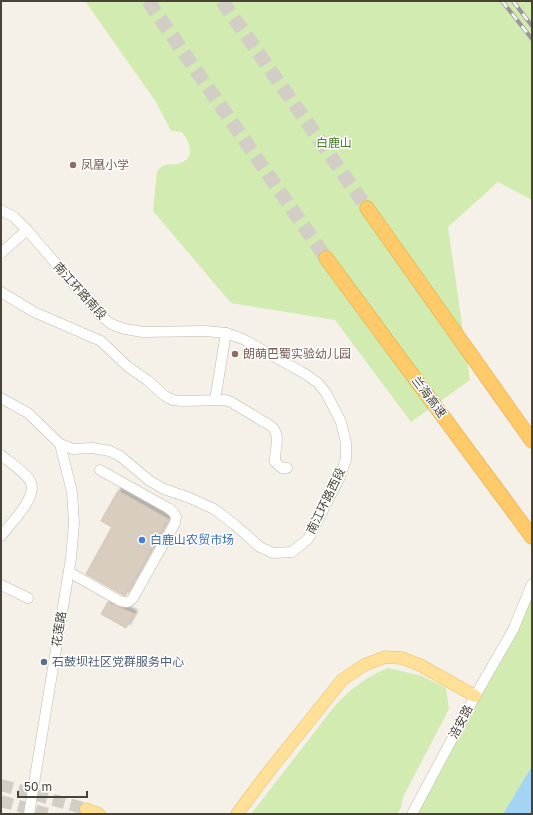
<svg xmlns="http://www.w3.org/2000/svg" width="533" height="815" viewBox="0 0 533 815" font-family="'Golos Text','Noto Sans SC',sans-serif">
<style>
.green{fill:#d1ebb0}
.water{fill:#a3d4f4}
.building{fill:#d8cdbe;stroke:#d3c5b0;filter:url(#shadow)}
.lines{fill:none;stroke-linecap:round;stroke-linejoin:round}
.major-tunnel{stroke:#d3cec5;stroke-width:12;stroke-dasharray:12 6;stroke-linecap:butt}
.highway-tunnel{stroke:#d3cec5;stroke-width:14;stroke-dasharray:14 7;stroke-linecap:butt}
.minor-casing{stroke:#c1b9ab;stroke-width:11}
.major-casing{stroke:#eabf62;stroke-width:13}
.highway-casing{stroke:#e6a133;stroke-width:15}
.minor{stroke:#fff;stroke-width:10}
.major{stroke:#ffe098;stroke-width:12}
.highway{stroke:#ffcb6a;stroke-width:14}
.rail-casing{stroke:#989898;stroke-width:4}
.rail{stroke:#fff;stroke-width:2.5;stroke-dasharray:8;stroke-linecap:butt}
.education-dot{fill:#8d6e63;stroke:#fff;stroke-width:1.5}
.shop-dot{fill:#3f7fe0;stroke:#fff;stroke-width:1.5}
.service-dot{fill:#5c6f8a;stroke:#fff;stroke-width:1.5}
.labels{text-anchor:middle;stroke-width:3;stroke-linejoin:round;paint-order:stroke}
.park-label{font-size:12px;fill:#497f26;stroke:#fff}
.education-label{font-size:12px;fill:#785e54;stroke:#fff;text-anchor:start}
.street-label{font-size:12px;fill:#494237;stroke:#fff}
.shop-label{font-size:12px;fill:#366cbe;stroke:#fff;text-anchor:start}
.service-label{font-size:12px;fill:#4e5e75;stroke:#fff;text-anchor:start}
</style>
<defs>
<filter id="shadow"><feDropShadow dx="3.5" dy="-3.5" stdDeviation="1" flood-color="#0004"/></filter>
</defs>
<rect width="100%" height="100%" fill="#f5f1e9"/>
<g class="green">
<path d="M85 1H532V200L498 182 448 227 470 380 411 422 335 320 231 303 153 211 157 171C159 169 162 166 165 165 168 164 173 165 177 164 196 159 191 144 182 132L171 131 156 102Z"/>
<polygon points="532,584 532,766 503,814 412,814"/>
<path d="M388 668 422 676 446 688 449 709 403 797 401 808 397 814H251L334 707C352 688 364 678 388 668Z"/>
</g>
<polygon class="water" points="532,766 532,814 503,814"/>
<g class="building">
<polygon points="118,491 168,519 125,596 86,574 112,527 101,521"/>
<polygon points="108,602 134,614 126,628 101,614"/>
</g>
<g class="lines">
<g class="major-tunnel">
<polyline points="1,785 86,809"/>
<polyline points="1,801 48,814"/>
</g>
<g class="highway-tunnel">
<polyline points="148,1 326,258"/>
<polyline points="222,1 367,208"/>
</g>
<defs>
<g id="minor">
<polyline points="1,210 14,217 27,230 100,315 111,324 125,329 143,332 205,331 226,333 243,339 307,375 318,383 326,393 341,422 346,443 346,459 339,479 308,539 292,552 273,553 260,547 235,525 214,509 190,498 164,489 150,481 120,456 110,451 92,448 73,449 60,444 28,413 1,398"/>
<polyline points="1,253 27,230"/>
<path d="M1 292 34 312 101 341 127 366 147 380 165 396 173 400 181 401 225 400 231 402 271 426C282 435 274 451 275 462L282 468H287"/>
<polyline points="215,400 226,333"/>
<path d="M1 455C9 462 28 474 31 483 37 498 10 524 1 536"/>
<path d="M69 572 120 601C126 603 129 603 133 598L175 523 176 517 173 512 168 508 100 470"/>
<polyline points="1,585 28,598"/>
<polyline points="29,814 71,558 74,523 72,492 60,444"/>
<polyline points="412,814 475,696 513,630 532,584"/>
</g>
<g id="major">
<polyline points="86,809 99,814"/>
<polyline points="237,814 266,775 342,680 364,665 385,657 402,658 420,665 475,696"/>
</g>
<g id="highway">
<polyline points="367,208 532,441"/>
<polyline points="326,258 532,537"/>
</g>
</defs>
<use href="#minor" class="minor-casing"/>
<use href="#major" class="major-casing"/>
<use href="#highway" class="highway-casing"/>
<use href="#minor" class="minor"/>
<use href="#major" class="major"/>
<use href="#highway" class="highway"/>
<defs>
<g id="rail">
<polyline points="502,1 532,39"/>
<polyline points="513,1 532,26"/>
</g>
</defs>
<use href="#rail" class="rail-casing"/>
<use href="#rail" class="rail"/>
</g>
<g class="education-dot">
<circle cx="73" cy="165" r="4"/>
<circle cx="235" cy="354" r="4"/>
</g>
<circle class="shop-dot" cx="142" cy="540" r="4"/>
<circle class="service-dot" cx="44" cy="662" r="4"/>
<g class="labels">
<g class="park-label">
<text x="334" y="147">白鹿山</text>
</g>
<g class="education-label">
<text x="81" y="169">凤凰小学</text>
<text x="243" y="358">朗萌巴蜀实验幼儿园</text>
</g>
<g class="street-label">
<text transform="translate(80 291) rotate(48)" y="4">南江环路南段</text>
<text transform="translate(429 397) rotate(53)" y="4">兰海高速</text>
<text transform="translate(326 501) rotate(-64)" y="4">南江环路西段</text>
<text transform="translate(59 629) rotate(-81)" y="4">花莲路</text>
<text transform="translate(461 722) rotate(-62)" y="4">涪安路</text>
</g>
<g class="shop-label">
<text x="150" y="544">白鹿山农贸市场</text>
</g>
<g class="service-label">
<text x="52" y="666">石鼓坝社区党群服务中心</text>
</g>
</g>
<rect width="533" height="815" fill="none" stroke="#494237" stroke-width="4"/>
<path d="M18 791v6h69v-6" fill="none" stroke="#494237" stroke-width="2"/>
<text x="24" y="791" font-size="12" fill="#494237" stroke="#ffffff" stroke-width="3" paint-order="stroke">50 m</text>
</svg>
